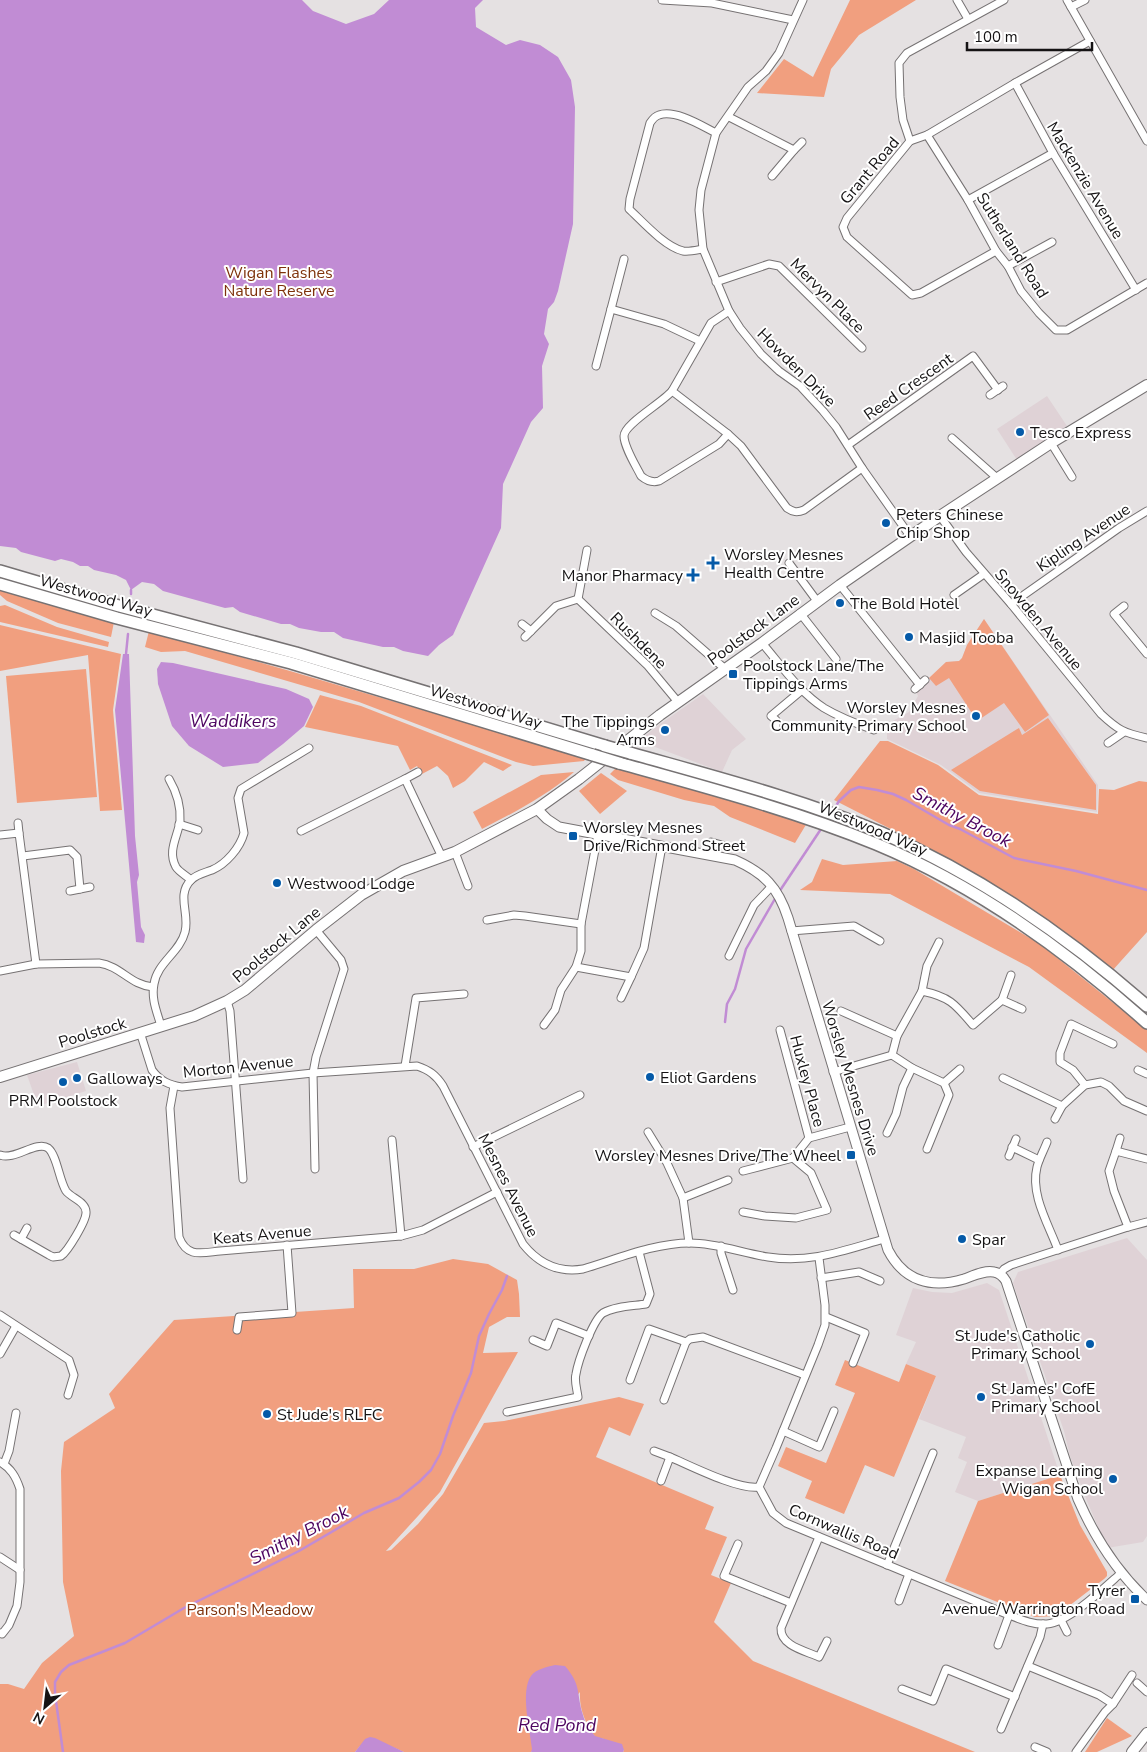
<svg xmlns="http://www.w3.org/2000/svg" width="1147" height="1752" viewBox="0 0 1147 1752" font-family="'Nunito Sans',sans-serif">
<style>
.built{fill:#dfd2d6}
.green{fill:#f19f7f}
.water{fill:#c18cd4}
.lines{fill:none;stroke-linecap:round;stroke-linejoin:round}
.stream{stroke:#c18cd4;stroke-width:2.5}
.minor-casing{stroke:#767273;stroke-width:9}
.tertiary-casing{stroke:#767273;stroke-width:11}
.secondary-casing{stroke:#767273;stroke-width:12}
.trunk-casing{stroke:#767273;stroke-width:14}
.minor{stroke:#fff;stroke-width:7}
.tertiary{stroke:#fff;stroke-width:9}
.secondary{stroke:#fff;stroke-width:10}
.trunk{stroke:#fff;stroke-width:11}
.trunk-bridge-casing{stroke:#767273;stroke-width:14;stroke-linecap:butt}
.trunk-bridge{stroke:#fff;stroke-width:11}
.poi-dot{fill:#055aa8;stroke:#fff;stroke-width:2}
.labels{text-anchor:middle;stroke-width:4;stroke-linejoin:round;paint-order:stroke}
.street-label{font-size:16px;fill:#151314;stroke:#fff}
.park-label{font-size:16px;fill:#7e310a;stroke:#fff}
.poi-label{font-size:16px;fill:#151314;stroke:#fff;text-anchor:start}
.water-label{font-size:18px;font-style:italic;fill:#4c035f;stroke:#fff}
</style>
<rect width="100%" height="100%" fill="#e5e1e2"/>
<g class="built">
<polygon points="1047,396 1067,426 1017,460 997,429"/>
<polygon points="984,619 1098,785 1097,812 979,793 941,765 887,739 887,728 889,723 909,712 918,696 916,691 946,662 959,661 962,658 967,645"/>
<polygon points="703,694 746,739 732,750 722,772 639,741 656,727"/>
<polygon points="77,1062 86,1091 38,1106 27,1075"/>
<polygon points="1127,1238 1147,1260 1147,1536 1143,1542 1107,1548 1087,1501 1070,1456 1064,1431 1013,1283 1018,1272"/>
<polygon points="987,1283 999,1290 1060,1475 978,1501 955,1492 967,1462 958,1458 966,1437 919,1419 936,1376 906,1364 916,1342 896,1335 913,1288 932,1292 952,1293"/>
</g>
<g class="green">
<polygon points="850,0 916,0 859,35 831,69 824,97 757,93 784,59 813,77"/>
<polygon points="0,590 114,622 111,637 58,623 7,601 0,595"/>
<polygon points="5,605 57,627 109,642 108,647 0,622 0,606"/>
<polygon points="984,619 1049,715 1025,732 1004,703 977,721 949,678 936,686 929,678 946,662 959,661 962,658 967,645"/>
<polygon points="0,625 121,654 113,710 122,810 100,811 88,655 0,671"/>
<polygon points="149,631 290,671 586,758 584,761 533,766 516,762 359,702 185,651 161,652 145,647"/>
<polygon points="86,669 97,797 17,803 6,676"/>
<polygon points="320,695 361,706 512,765 503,771 484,762 465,781 453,788 448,776 437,766 422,774 417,766 410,770 398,746 305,727"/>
<polygon points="1048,718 1096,785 1096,810 980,791 951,770 1019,728 1022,735"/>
<polygon points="880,741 888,741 938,765 979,795 1098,814 1099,789 1114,790 1139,781 1147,782 1147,932 1112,971 972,875 928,848 834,800"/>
<polygon points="618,766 807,823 795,843 730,817 714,806 684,800 618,780 610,774"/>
<path d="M574 772C546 796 515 812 482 829L473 812 541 775Z"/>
<polygon points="601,773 627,791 600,814 579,791"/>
<polygon points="822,859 843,865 897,861 914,869 1040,944 1147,1030 1147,1053 1029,967 890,894 800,890 812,882"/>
<path d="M453 1259 488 1264 517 1280 519 1294 520 1317H507L489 1327 483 1353 518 1352 440 1492 386 1551 391 1550 418 1524 443 1494 484 1423 504 1421 619 1397 644 1404 630 1436 609 1427 596 1457 714 1507 705 1529 727 1537 711 1575 731 1583 714 1622 753 1661 975 1752H623L624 1750 604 1739 595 1737C585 1722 579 1709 580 1692L531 1752H404L390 1746H360L355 1752H0V1684H8L24 1689 42 1663 74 1636 63 1582 61 1471 64 1442 115 1408 109 1394 174 1320 354 1308 353 1269H414Z"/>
<polygon points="845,1360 899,1382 906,1364 936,1376 894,1477 865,1465 844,1514 805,1498 812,1481 778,1466 786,1447 826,1463 855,1393 835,1385"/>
<polygon points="1060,1475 1080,1525 1107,1572 1107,1576 1104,1579 1056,1616 1035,1617 945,1581 978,1501"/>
<polygon points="1107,1718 1132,1736 1097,1752 1085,1752"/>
</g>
<g class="water">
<polygon points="0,0 302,0 313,11 346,24 374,14 389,0 483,0 475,8 476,27 506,45 520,40 540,45 558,57 571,80 575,107 573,224 558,291 554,302 548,309 544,334 549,344 542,366 543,408 531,422 503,484 501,528 453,635 439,645 428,656 403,651 394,647 383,647 343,638 334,632 321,632 299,628 290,624 281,624 240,612 233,607 225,608 163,591 154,584 142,582 131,590 126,580 116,575 94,570 88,566 80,566 73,562 61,559 55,561 21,552 16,548 0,546"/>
<polygon points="123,654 129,654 135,836 139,875 137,882 141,927 145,935 144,943 136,942 115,710"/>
<polygon points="161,662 173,663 286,689 309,699 313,707 304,726 283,744 258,763 223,767 189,746 172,726 158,684 157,669"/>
<path d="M555 1665 565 1666C582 1686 576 1693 583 1715 585 1723 590 1730 595 1736L622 1744 624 1750 623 1752H531L532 1749C530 1731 520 1691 531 1676 536 1669 547 1667 555 1665Z"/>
<polygon points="370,1737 375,1738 404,1752 355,1752 365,1739"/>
</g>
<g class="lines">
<g class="stream">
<polyline points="131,594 131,590"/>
<polyline points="126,654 128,634"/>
<polyline points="833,811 839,801 851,790 859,787 877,790 893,794 906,800 949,825 960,829 1014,858 1076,871 1147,890"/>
<polyline points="779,892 823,826"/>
<polyline points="725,1022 727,1004 735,989 746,949 776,897"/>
<polyline points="63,1752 55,1694 55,1682 61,1672 69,1665 125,1643 184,1608 299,1551 364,1513 399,1498 419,1482 431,1470 440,1454 453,1416 471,1373 479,1336 489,1314 502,1290 507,1276"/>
</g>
<defs>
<g id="minor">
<polyline points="662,0 712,3 793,20"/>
<polyline points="803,0 779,53 766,71 748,87 716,133 701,190 699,210 703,249 729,311 740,328 761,354 779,371 800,386 823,411 836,427 862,468 910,536"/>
<polyline points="957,0 968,19"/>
<polyline points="1067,0 1147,141"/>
<polyline points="1071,7 1085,0"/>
<polyline points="1015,83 1053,153 1136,290"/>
<polyline points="729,117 794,150 772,176"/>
<polyline points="927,135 968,200 996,251 1008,266 1021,291 1039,313 1056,330 1067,330 1147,283"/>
<polyline points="910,141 903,120 900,97 899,63 907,53 1004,0"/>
<polyline points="794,150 802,142"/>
<polyline points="968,200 1053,153"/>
<path d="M703 249C697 250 689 252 683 251 664 246 643 222 629 209L630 199 650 123C652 120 655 116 659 115 675 109 702 126 716 133"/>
<polyline points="996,251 921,293 912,295 847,237 843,227 847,218 910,141 927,135 1015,83 1090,41"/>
<polyline points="1008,266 1052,242"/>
<polyline points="716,282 769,264 779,266 862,348"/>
<polyline points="611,309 624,259"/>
<path d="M729 311 711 323 672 391 728 434 741 446 787 508C793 512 797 513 804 510L862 468"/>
<polyline points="596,366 611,309 664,324 700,341"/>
<path d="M672 391C662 403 624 424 624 436 624 447 636 466 641 476 647 481 652 483 659 481L719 444 728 434"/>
<polyline points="990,395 1003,386"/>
<polyline points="952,438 997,478"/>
<polyline points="1051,443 1072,477"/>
<polyline points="848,445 973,356 998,390"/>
<path d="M940 516 966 552 1011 604 1101 714C1118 730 1124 733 1147 738"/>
<polyline points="789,563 817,601"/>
<polyline points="840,585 920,685"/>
<polyline points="954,595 984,574"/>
<polyline points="578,599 587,550"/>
<polyline points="1011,604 1119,528 1147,511"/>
<polyline points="1124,606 1114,614 1147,654"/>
<polyline points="655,613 676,626 724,668"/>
<polyline points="800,613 836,659"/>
<polyline points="522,624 531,631"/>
<polyline points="525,637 556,606 578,599 648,666 678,702"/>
<path d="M762 643C781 665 799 692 824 708 839 717 857 724 874 730"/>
<polyline points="915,689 925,680"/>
<polyline points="776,726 776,720 771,716 802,690"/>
<polyline points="1108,743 1124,732"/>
<path d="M169 779C176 791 181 807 180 821 178 836 167 851 176 867 179 872 187 876 191 880"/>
<polyline points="405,779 418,772"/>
<polyline points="18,823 19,833"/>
<polyline points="179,824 198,830"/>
<polyline points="301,831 405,779 442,857"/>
<path d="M0 835 19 833 36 964 99 963C121 966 130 985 153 987"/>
<polyline points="711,842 729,847"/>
<polyline points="455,852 468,886"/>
<polyline points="23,856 70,850 77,857 80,889"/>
<polyline points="70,891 90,887"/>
<polyline points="487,920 514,915 525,916 581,924"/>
<polyline points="791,931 854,926 880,941"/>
<polyline points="729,956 754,905 772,886"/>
<polyline points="576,967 631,977 644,948 662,846"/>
<polyline points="0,971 36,964"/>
<polyline points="922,991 927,966 939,942"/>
<polyline points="621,998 631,977"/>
<polyline points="1002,1000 1011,975"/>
<polyline points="227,1001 230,1011 243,1179"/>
<polyline points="841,1011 897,1036"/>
<polyline points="544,1025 555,1010 561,990 576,967 581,951 581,924 598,834"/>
<path d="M161 1026C157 1012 151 999 154 984 157 963 180 952 185 932 190 914 176 895 191 880 197 874 204 873 212 870 226 864 240 848 244 833L238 798 241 789 309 748"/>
<polyline points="780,1030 809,1138"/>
<path d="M140 1032 152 1070C160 1081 169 1085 182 1087L313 1073 417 1066C429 1070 436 1075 443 1086L523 1244C538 1263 558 1273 583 1269 617 1259 654 1243 690 1243 717 1243 742 1253 768 1257 810 1264 845 1250 884 1239"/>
<path d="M892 1055 897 1036 922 991C950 997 955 1004 973 1025L1002 1000 1022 1009"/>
<polyline points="405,1066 416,998 464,994"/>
<polyline points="1138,1070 1147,1074"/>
<polyline points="833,1072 892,1055 912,1068 944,1083 949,1095 927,1149"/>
<polyline points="1003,1078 1062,1106"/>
<polyline points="944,1083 960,1069"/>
<polyline points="1085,1085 1073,1070 1060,1062 1060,1053 1071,1024 1113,1044"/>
<path d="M174 1086 170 1108 179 1237C187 1258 201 1253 220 1251L401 1236 423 1230 497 1192"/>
<polyline points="1055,1119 1062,1106 1085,1085 1101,1082 1109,1086 1124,1101 1147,1111"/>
<polyline points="648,1132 667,1163 683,1198 689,1243"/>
<polyline points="887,1133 896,1114 903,1087 912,1068"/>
<polyline points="392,1140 401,1236"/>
<path d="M1047 1142C1044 1150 1039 1159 1037 1167 1030 1195 1049 1225 1058 1250"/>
<polyline points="473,1147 580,1095"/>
<polyline points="1012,1147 1039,1160"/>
<polyline points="1116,1151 1120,1138"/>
<path d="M0 1155C14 1161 37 1140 48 1148 57 1155 59 1180 66 1191 71 1198 87 1202 86 1213 86 1221 68 1251 61 1256L53 1257 49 1255 14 1235"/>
<polyline points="1009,1156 1016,1139"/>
<polyline points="315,1169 313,1073 316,1057 344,969 341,960 316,930"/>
<polyline points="743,1171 793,1158 809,1138 850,1127"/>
<polyline points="683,1198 728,1180"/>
<polyline points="743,1212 765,1216 796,1218 827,1210 811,1173 793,1158"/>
<polyline points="1128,1227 1114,1191 1109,1171 1116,1151 1147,1159"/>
<polyline points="21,1239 27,1228"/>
<polyline points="721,1246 721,1253 733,1290"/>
<path d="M819 1258 825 1305V1325L818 1345 776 1448 759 1487 773 1513 786 1523 1009 1615C1022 1620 1034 1625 1047 1624 1069 1622 1104 1588 1121 1573"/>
<polyline points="1000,1274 1004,1269 1011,1265 1128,1227 1147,1222"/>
<polyline points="821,1278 859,1272 880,1281"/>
<polyline points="0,1315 69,1360 74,1375 68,1395"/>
<polyline points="826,1317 865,1333 853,1363"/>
<polyline points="237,1330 239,1317 292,1313 287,1245"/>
<polyline points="533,1340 547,1346 556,1323 589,1336"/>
<polyline points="0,1354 16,1326"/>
<polyline points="630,1380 649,1329 686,1342"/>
<polyline points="664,1400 686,1342 690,1339 703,1337 805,1375"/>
<path d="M507 1412 578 1397C577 1389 574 1381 576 1374 578 1361 593 1320 603 1313 615 1306 633 1306 646 1304L650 1294 639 1252"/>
<polyline points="783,1431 819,1447 834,1411"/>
<polyline points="654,1451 670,1457"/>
<path d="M0 1462C11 1468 16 1477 20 1489V1582L17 1606 9 1625 2 1634 0 1633"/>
<polyline points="4,1464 9,1451 16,1413"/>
<path d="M661 1481 670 1457C691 1466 738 1490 759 1487"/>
<path d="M819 1537 781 1628C780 1646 806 1651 819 1657L827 1641"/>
<polyline points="738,1544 724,1576 791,1603"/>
<polyline points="0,1557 20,1570"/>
<polyline points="887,1565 933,1453"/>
<polyline points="899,1601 909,1574"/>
<polyline points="1061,1620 1067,1632"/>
<polyline points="998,1645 1009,1615"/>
<polyline points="1028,1666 1099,1695 1113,1704 1105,1712 1076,1752"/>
<polyline points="1137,1683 1147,1692"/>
<polyline points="902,1689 933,1701 946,1669 1015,1697"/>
<polyline points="1113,1704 1132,1675"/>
<polyline points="1001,1729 1040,1637 1043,1624"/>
<polyline points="1035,1747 1047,1752"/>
</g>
<path id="tertiary" d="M537 809 547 819 559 827 735 860C764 873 778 887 788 918L888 1250C904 1281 931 1289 964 1279 973 1276 984 1270 994 1272 1000 1273 1003 1276 1006 1281L1078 1499C1095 1538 1116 1571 1147 1600"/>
<g id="secondary">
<polyline points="0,1077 194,1016 227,1001 245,990 316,930 361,895 403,871 455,852 537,809 579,779 660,715 762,643 840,585 940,516 1051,443 1147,385"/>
<polyline points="1132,1752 1147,1733"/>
</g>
<g id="trunk">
<polyline points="0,571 119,606 296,653 605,746"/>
<polyline points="0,584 117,618 291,663 593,755"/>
<path d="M630 753C715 777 801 799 882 833 981 876 1067 936 1147 1006"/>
<path d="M619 763C705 787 793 810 876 844 977 886 1066 950 1147 1023"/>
</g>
</defs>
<use href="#minor" class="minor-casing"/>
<use href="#tertiary" class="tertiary-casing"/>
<use href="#secondary" class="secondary-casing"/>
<use href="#trunk" class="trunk-casing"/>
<use href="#minor" class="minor"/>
<use href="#tertiary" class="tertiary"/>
<use href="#secondary" class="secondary"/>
<use href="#trunk" class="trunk"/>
<defs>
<g id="trunk-bridge">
<polyline points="605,746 630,753"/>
<polyline points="593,755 619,763"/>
</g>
</defs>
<use href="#trunk-bridge" class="trunk-bridge-casing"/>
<use href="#trunk-bridge" class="trunk-bridge"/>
</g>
<g class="poi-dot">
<circle cx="1020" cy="432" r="5"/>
<circle cx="886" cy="523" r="5"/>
<path d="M710.5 555.5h5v5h5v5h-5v5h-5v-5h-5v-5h5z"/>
<path d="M690.5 567.5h5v5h5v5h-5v5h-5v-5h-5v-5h5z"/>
<circle cx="840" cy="603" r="5"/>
<circle cx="909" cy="637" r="5"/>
<rect x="728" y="669" width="10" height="10" rx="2.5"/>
<circle cx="976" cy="716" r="5"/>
<circle cx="665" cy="730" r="5"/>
<rect x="568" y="831" width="10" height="10" rx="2.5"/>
<circle cx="277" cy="883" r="5"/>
<circle cx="650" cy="1077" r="5"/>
<circle cx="77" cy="1078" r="5"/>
<circle cx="63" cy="1082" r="5"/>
<rect x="846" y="1150" width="10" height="10" rx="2.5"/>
<circle cx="962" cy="1239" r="5"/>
<circle cx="1090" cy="1344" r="5"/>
<circle cx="981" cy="1397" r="5"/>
<circle cx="267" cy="1414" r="5"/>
<circle cx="1113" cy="1479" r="5"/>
<rect x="1130" y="1594" width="10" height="10" rx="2.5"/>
</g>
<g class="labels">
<g class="street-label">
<text transform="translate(869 170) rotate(-50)" y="6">Grant Road</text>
<text transform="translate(1086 180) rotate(59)" y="6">Mackenzie Avenue</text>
<text transform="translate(1013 245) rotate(58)" y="6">Sutherland Road</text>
<text transform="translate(828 295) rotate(45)" y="6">Mervyn Place</text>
<text transform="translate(797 367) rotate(45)" y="6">Howden Drive</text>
<text transform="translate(908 386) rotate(-35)" y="6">Reed Crescent</text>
<text transform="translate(1083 537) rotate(-34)" y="6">Kipling Avenue</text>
<text transform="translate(96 595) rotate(16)" y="6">Westwood Way</text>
<text transform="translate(1039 619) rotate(50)" y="6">Snowden Avenue</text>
<text transform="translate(753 629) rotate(-36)" y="6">Poolstock Lane</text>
<text transform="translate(639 640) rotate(45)" y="6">Rushdene</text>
<text transform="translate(486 706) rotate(17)" y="6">Westwood Way</text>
<text transform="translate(873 828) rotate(23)" y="6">Westwood Way</text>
<text transform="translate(276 944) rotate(-40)" y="6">Poolstock Lane</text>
<text transform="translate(92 1032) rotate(-17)" y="6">Poolstock</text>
<text transform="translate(238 1066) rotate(-6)" y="6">Morton Avenue</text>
<text transform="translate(851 1078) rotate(73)" y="6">Worsley Mesnes Drive</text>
<text transform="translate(808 1081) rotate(75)" y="6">Huxley Place</text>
<text transform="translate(509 1185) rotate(63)" y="6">Mesnes Avenue</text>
<text transform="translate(262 1234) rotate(-5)" y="6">Keats Avenue</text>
<text transform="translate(844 1531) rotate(23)" y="6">Cornwallis Road</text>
</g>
<g class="park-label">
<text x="279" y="278">Wigan Flashes<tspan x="279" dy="18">Nature Reserve</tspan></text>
<text x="250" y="1615">Parson's Meadow</text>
</g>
<g class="poi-label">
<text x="1030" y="438">Tesco Express</text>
<text x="896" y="520">Peters Chinese<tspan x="896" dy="18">Chip Shop</tspan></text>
<text x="724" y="560">Worsley Mesnes<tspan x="724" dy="18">Health Centre</tspan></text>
<text x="683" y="581" text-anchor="end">Manor Pharmacy</text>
<text x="850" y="609">The Bold Hotel</text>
<text x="919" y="643">Masjid Tooba</text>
<text x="743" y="671">Poolstock Lane/The<tspan x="743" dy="18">Tippings Arms</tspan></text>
<text x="966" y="713" text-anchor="end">Worsley Mesnes<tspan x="966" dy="18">Community Primary School</tspan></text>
<text x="655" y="727" text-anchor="end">The Tippings<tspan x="655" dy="18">Arms</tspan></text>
<text x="583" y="833">Worsley Mesnes<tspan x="583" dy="18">Drive/Richmond Street</tspan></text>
<text x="287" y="889">Westwood Lodge</text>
<text x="660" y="1083">Eliot Gardens</text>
<text x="87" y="1084">Galloways</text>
<text x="63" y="1106" text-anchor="middle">PRM Poolstock</text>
<text x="841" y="1161" text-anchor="end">Worsley Mesnes Drive/The Wheel</text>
<text x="972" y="1245">Spar</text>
<text x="1080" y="1341" text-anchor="end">St Jude's Catholic<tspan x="1080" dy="18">Primary School</tspan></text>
<text x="991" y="1394">St James' CofE<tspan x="991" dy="18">Primary School</tspan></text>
<text x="277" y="1420">St Jude's RLFC</text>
<text x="1103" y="1476" text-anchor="end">Expanse Learning<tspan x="1103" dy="18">Wigan School</tspan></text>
<text x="1125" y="1596" text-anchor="end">Tyrer<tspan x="1125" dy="18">Avenue/Warrington Road</tspan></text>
</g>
<g class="water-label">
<text x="233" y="727">Waddikers</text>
<text transform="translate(962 817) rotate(28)" y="6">Smithy Brook</text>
<text transform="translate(299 1535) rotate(-27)" y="6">Smithy Brook</text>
<text x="557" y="1731">Red Pond</text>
</g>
</g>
<g transform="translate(45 1707) rotate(208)" stroke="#ffffff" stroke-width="4" paint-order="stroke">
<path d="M0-4L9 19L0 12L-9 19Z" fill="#151314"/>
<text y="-8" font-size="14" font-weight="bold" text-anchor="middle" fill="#151314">N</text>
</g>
<path d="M967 42v8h125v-8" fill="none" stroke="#151314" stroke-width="2.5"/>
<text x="974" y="42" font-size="15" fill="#151314" stroke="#ffffff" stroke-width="4" paint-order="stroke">100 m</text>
</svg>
